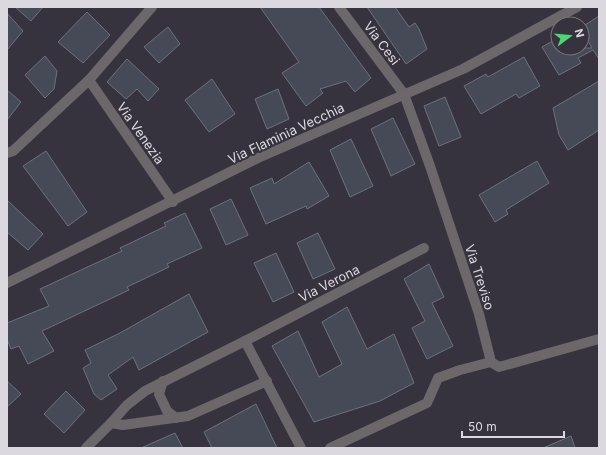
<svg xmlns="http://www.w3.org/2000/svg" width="606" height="455" viewBox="0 0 606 455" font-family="Inter,sans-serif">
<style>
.building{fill:#464a56;stroke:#6c717d}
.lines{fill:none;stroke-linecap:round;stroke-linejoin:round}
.minor{stroke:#6c676b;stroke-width:10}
.labels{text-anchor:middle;stroke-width:4;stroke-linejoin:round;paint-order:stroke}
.street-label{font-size:13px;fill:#dbd8e0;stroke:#37333e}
</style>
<rect width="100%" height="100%" fill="#37333e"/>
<g class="building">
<polygon points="15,7 43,7 31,21"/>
<polygon points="260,7 319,7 371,78 355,92 346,81 320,89 323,93 306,106 282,73 299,62"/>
<polygon points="367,7 395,7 409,27 415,23 419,29 427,49 406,64"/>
<polygon points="87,12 110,35 83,63 58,42"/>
<polygon points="7,13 23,31 7,50"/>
<polygon points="599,16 599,59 593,50 578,58 581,63 559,75 542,47 558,38 558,48 592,48 582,30 582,27"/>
<polygon points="168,27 180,44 159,63 144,47"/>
<polygon points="45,56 57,71 54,89 45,98 25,75"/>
<polygon points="524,57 540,86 519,98 516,94 481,114 464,86 486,74 488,77"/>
<polygon points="127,59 159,89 148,101 137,89 126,99 107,82"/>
<polygon points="212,79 235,114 209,132 185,100"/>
<polygon points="599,81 599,130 568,150 559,135 553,108"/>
<polygon points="278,89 289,119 267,129 255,99"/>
<polygon points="7,90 21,102 7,120"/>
<polygon points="445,97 461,137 439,146 424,106"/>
<polygon points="393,118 415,164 391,176 371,129"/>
<polygon points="351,139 373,186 350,197 330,150"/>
<polygon points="46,151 87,212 68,226 23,166"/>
<polygon points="537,161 549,183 506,210 508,214 495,222 479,195"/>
<polygon points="309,162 329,196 307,209 306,206 266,224 250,188 272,178 274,184"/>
<polygon points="231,199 248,235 226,245 210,209"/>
<polygon points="7,200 43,234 28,250 7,232"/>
<polygon points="185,213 202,248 167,264 169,267 127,287 129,290 42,331 54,351 28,364 19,346 11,349 7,339 7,323 49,306 40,289 122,251 120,248 166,226 164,223"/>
<polygon points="318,233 335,269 313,279 297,243"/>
<polygon points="276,253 294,292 273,302 254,263"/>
<polygon points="429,264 444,297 432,303 453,346 427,359 412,328 425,321 404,279"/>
<polygon points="189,294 208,332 139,370 133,357 108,375 117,389 101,400 94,394 83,368 91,363 85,350 120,333"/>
<polygon points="347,307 367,349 394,334 414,383 380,401 314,422 272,346 298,331 319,377 342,364 322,322"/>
<polygon points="7,381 21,394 7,407"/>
<polygon points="66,391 85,410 64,433 44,414"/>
<polygon points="256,404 277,448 212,448 204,432"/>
<polygon points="175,433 183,448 141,448"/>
<polygon points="571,436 575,448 543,448"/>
</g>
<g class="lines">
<g class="minor">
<polyline points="339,7 404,94 430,166 479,314 491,362 499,367 599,339"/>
<polyline points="89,80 173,202"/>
<polyline points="7,153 13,151 89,80 152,7"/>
<polyline points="7,283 258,158 463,69 577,7"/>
<polyline points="163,381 159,394 167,411 176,418"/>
<polyline points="111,423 123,425 188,416 267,381"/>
<polyline points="86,448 111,423 127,405 145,391 245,341"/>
<polyline points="301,448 245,341 424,248"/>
<polyline points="330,448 427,403 438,378 460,370 491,362"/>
</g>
</g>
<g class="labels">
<g class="street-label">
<text transform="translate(382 43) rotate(53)" y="5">Via Cesi</text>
<text transform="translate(141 133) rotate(55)" y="5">Via Venezia</text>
<text transform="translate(286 133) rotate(-25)" y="5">Via Flaminia Vecchia</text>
<text transform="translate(480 277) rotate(72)" y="5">Via Treviso</text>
<text transform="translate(329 283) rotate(-27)" y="5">Via Verona</text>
</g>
</g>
<rect width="606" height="455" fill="none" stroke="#dbd8e0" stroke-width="16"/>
<g transform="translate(570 36) rotate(74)"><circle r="19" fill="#37333e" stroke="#79757f"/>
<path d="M0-3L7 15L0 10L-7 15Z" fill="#4ed675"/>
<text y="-6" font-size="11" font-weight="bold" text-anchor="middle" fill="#dbd8e0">N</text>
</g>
<path d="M462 431v6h102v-6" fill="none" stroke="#dbd8e0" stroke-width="2"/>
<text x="468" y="431" font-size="12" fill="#dbd8e0" stroke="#37333e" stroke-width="3" paint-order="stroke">50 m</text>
</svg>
